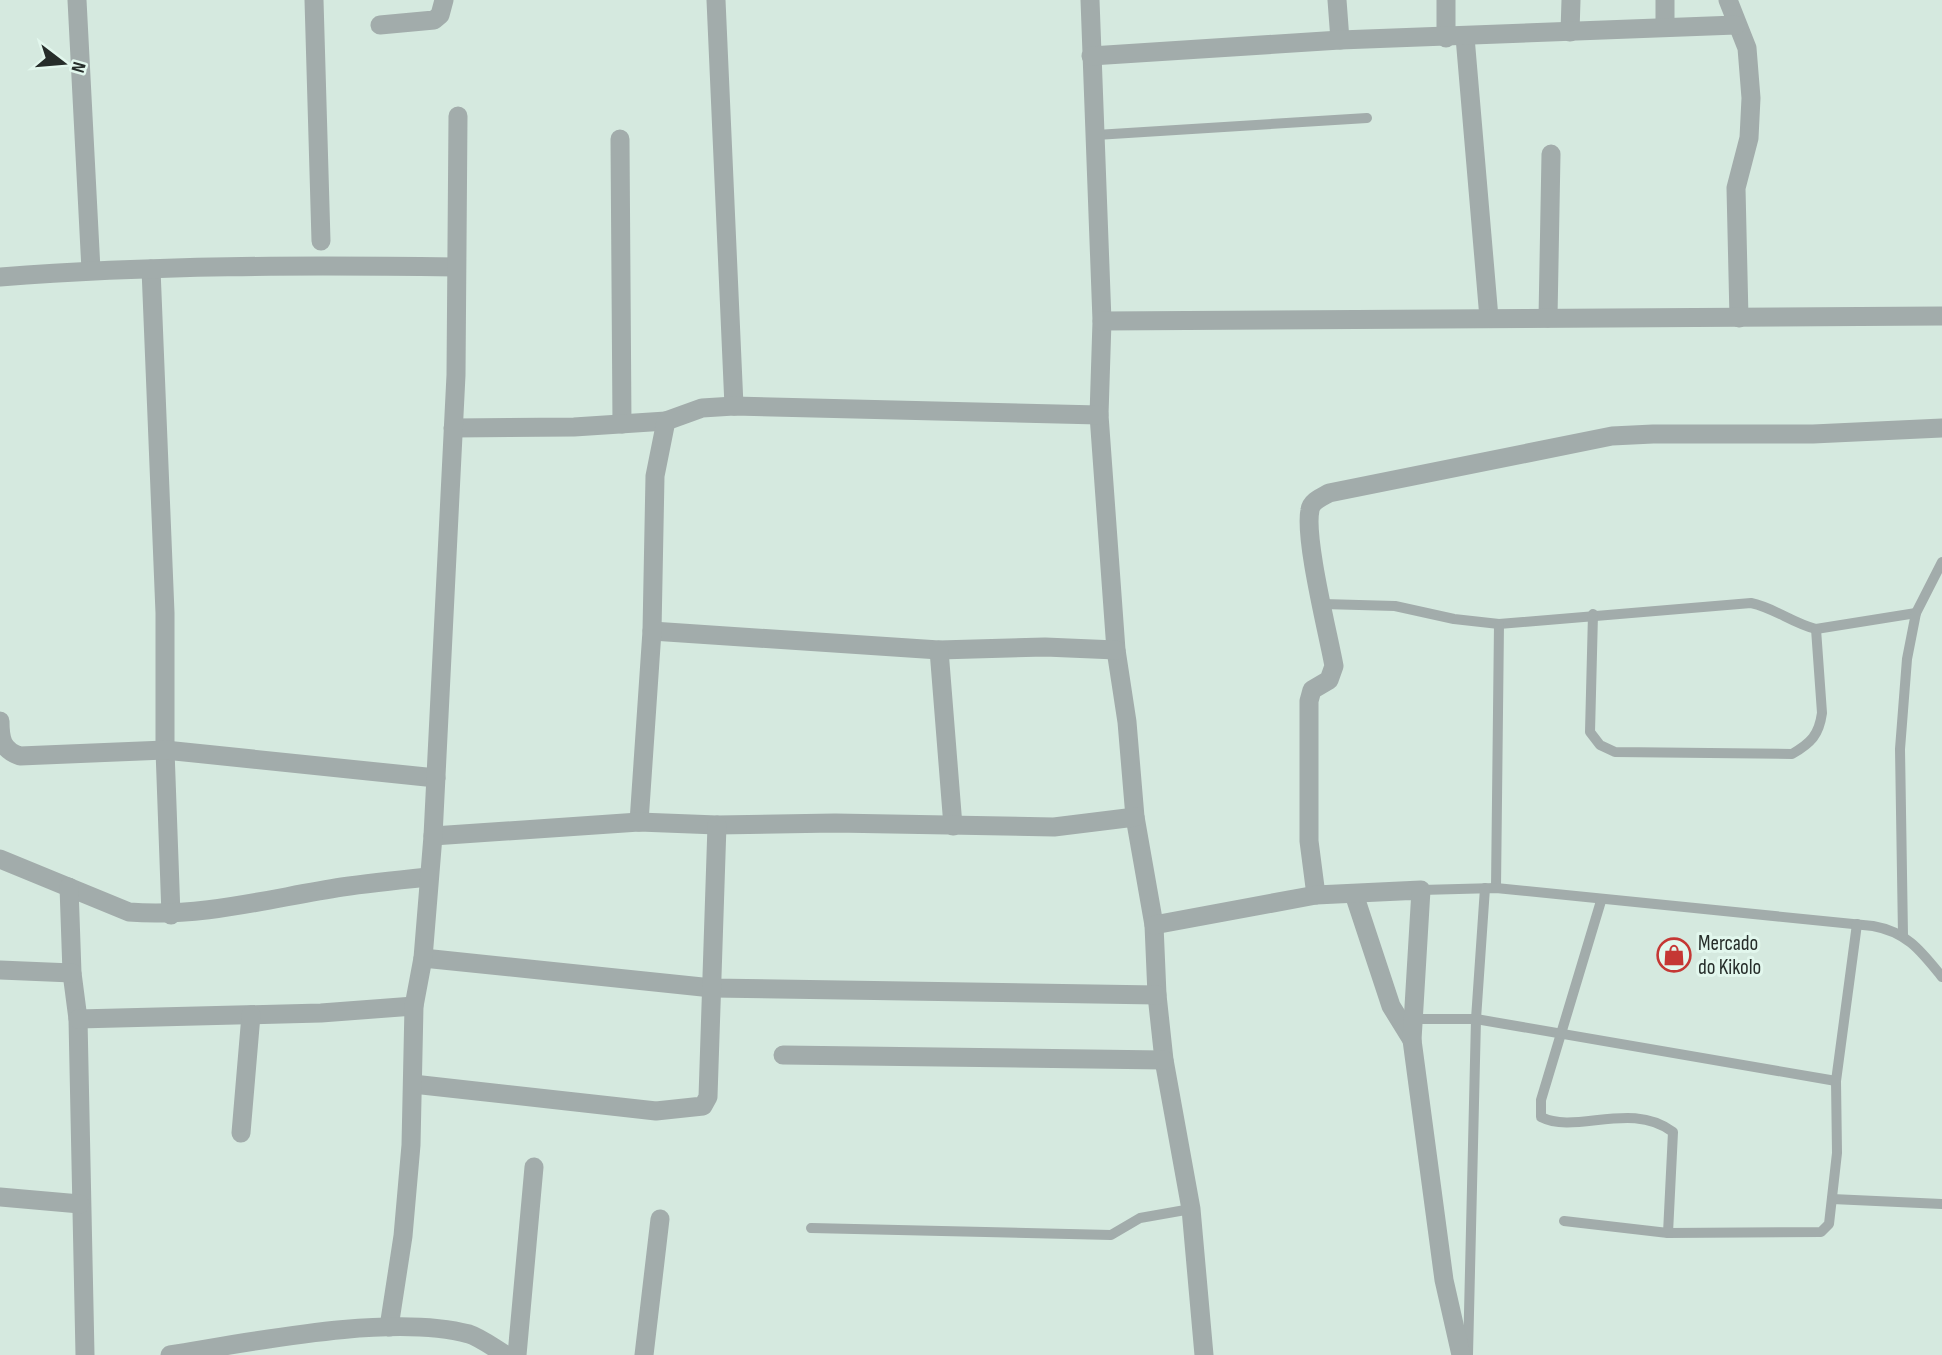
<svg xmlns="http://www.w3.org/2000/svg" width="1942" height="1355" viewBox="0 0 1942 1355" font-family="'Sofia Sans Condensed',sans-serif">
<style>
.lines{fill:none;stroke-linecap:round;stroke-linejoin:round}
.lane{stroke:#a2acab;stroke-width:10}
.street{stroke:#a2acab;stroke-width:19}
.labels{text-anchor:middle;stroke-width:6;stroke-linejoin:round;paint-order:stroke}
.poi-label{font-size:21px;fill:#262d2a;stroke:#e2f7ed;text-anchor:start}
</style>
<rect width="100%" height="100%" fill="#d5e9df"/>
<g class="lines">
<g class="lane">
<polyline points="1096,135 1367,118"/>
<path d="M1323 604 1395 606 1454 619 1499 624 1751 603C1775 608 1792 623 1816 629L1916 613"/>
<path d="M1593 614 1590 732 1600 745 1615 752 1792 754C1811 743 1819 735 1822 713L1816 629"/>
<polyline points="1496,888 1499,624"/>
<path d="M1421 890 1496 888 1873 926C1907 932 1921 951 1942 977"/>
<path d="M1601 901 1541 1100V1117C1576 1135 1631 1100 1673 1132L1668 1233"/>
<polyline points="1903,935 1900,749 1907,659 1916,613 1942,562"/>
<polyline points="1413,1019 1476,1019 1836,1081"/>
<polyline points="1832,1199 1942,1204"/>
<polyline points="1564,1221 1668,1233 1821,1232 1829,1224 1837,1153 1836,1081 1857,924"/>
<polyline points="811,1228 1111,1235 1140,1218 1191,1209"/>
<polyline points="1468,1355 1476,1019 1485,888"/>
</g>
<g class="street">
<polyline points="77,0 91,270"/>
<polyline points="314,0 321,241"/>
<polyline points="716,0 734,406"/>
<polyline points="1090,0 1102,321 1099,415 1116,650 1127,722 1135,817 1154,925 1157,995 1164,1060 1191,1209 1204,1355"/>
<polyline points="1337,0 1340,40"/>
<polyline points="1446,0 1446,38"/>
<polyline points="1665,0 1665,27"/>
<polyline points="1728,0 1747,48 1751,98 1749,138 1736,188 1739,318"/>
<polyline points="380,25 434,20 440,15 444,0"/>
<polyline points="1570,32 1571,0"/>
<polyline points="1465,37 1489,318"/>
<polyline points="1091,56 1340,40 1736,25"/>
<polyline points="620,139 622,424"/>
<polyline points="151,269 165,613 165,750 171,915"/>
<path d="M0 277C152 265 304 265 456 267"/>
<polyline points="1548,318 1551,154"/>
<polyline points="1102,321 1942,316"/>
<polyline points="453,428 574,427 666,421"/>
<polyline points="652,631 939,650 1045,647 1116,650"/>
<polyline points="939,650 953,826"/>
<path d="M0 721C0 739 2 750 20 756L165 750 436 778"/>
<polyline points="639,822 652,631 655,476 666,421 702,408 734,406 1099,415"/>
<polyline points="433,836 639,822 717,825 835,823 1054,827 1135,817"/>
<path d="M0 859 129 912C201 918 271 898 342 887 370 883 399 880 428 877"/>
<polyline points="69,887 72,973 78,1019 85,1355"/>
<polyline points="1354,894 1391,1006 1412,1040"/>
<path d="M1316 895 1309 841V701L1312 690 1329 680 1334 666C1328 633 1304 538 1310 510 1311 501 1322 497 1329 493L1612 436 1653 434H1813L1942 428"/>
<polyline points="1154,925 1316,895 1421,890 1412,1040 1444,1280 1461,1355"/>
<polyline points="423,958 712,988 1157,995"/>
<polyline points="0,970 72,973"/>
<polyline points="78,1019 321,1013 414,1006"/>
<polyline points="783,1055 1164,1060"/>
<polyline points="413,1084 656,1111 703,1106 708,1097 717,825"/>
<polyline points="241,1133 251,1015"/>
<polyline points="0,1197 80,1204"/>
<polyline points="389,1327 403,1236 411,1145 414,1006 423,958 433,836 456,375 458,116"/>
<path d="M170 1355C252 1342 391 1313 469 1334 481 1338 494 1348 506 1355"/>
<polyline points="517,1355 534,1167"/>
<polyline points="644,1355 660,1219"/>
</g>
</g>
<defs>
<symbol id="shop-ring" viewBox="-11 -11 22 22"><circle r="9.5" fill="#e2f7ed" stroke="#c53734" stroke-width="1.5"/><path d="M-5-2.5h2.3a2.7 3.5 0 0 1 5.4 0H5L5.5 6h-11ZM-1.5-2.5h3a1.5 2.3 0 0 0-3 0Z" fill="#c53734"/></symbol>
</defs>
<g fill-rule="evenodd">
<use href="#shop-ring" x="1655" y="936" width="38" height="38"/>
</g>
<g class="labels">
<g class="poi-label">
<text x="1698" y="950">Mercado<tspan x="1698" dy="24">do Kikolo</tspan></text>
</g>
</g>
<g transform="translate(63 63) rotate(106)" stroke="#e2f7ed" stroke-width="5" paint-order="stroke">
<path d="M0-5L12 26L0 18L-12 26Z" fill="#262d2a"/>
<text y="-10" font-size="19" font-weight="bold" text-anchor="middle" fill="#262d2a">N</text>
</g>
</svg>
